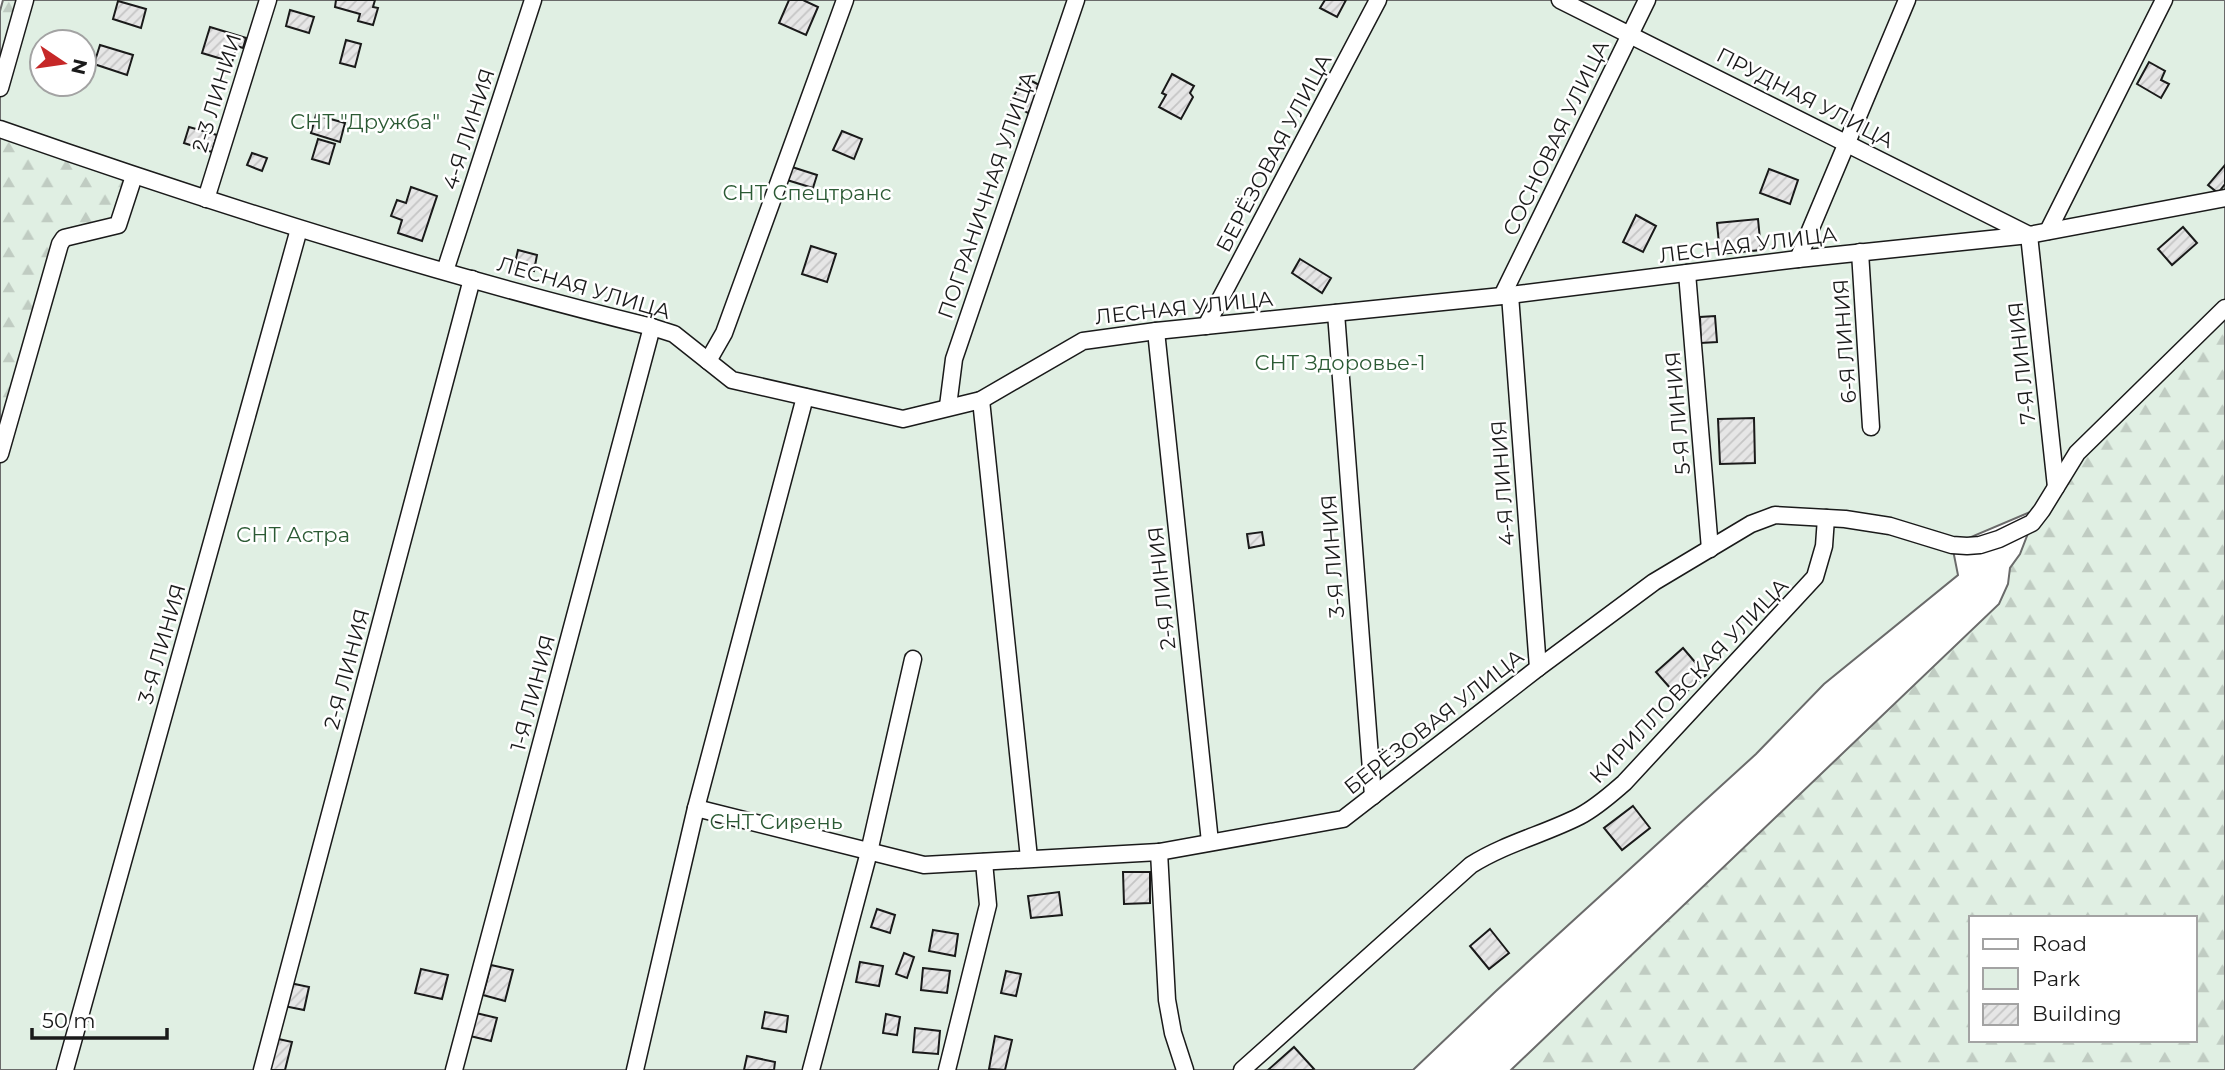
<svg xmlns="http://www.w3.org/2000/svg" width="2225" height="1070" viewBox="0 0 2225 1070" font-family="Montserrat,sans-serif">
<style>
.forest{fill:url(#forest-firs);stroke:#6a6a6a;stroke-width:2;fill-rule:evenodd}
.green{fill:#e0efe3;stroke:#6a6a6a;stroke-width:2;fill-rule:evenodd}
.building{fill:url(#building-hatch);stroke:#1a1a1a;stroke-width:2}
.lines{fill:none;stroke-linecap:round;stroke-linejoin:round}
.minor-casing{stroke:#1a1a1a;stroke-width:19}
.minor{stroke:#fff;stroke-width:16}
.labels{text-anchor:middle;stroke-width:5;stroke-linejoin:round;paint-order:stroke}
.street-label{font-size:21px;fill:#1a1a1a;stroke:#fff}
.park-label{font-size:21px;fill:#2b5a34;stroke:#fff}
</style>
<defs>
<pattern id="forest-firs" width="22" height="20" patternUnits="userSpaceOnUse" patternTransform="scale(1.75)"><rect width="22" height="20" fill="#e0efe3"/><path d="M5 1l3.5 6h-7zM16 11l3.5 6h-7z" fill="#c0ccc2"/></pattern>
<pattern id="building-hatch" width="6" height="6" patternUnits="userSpaceOnUse" patternTransform="scale(1.75)"><rect width="6" height="6" fill="#e6e6e6"/><path d="M-1 1l2-2M0 6l6-6M5 7l2-2" fill="none" stroke="#c5c5c5"/></pattern>
</defs>
<rect width="100%" height="100%" fill="#fff"/>
<g class="forest">
<polygon points="3,0 25,0 0,88 0,11"/>
<polygon points="0,129 132,175 118,225 0,454"/>
<path d="M2225 306V1070H1511L1999 604 2008 584 2010 568 2020 554 2032 523 2064 473ZM1971 918H2195V1040H1971Z"/>
</g>
<path class="green" d="M25 0H2225V306L2077 453 2042 507 1952 545 1958 575 1824 684 1756 754 1496 991 1413 1070H0V454L60 244 111 228 132 175 0 129V88ZM42 42H84V84H42Z"/>
<g class="building">
<polygon points="336,0 375,0 373,7 378,8 373,25 358,21 360,14 335,7"/>
<polygon points="789,0 803,0 818,7 806,35 779,23"/>
<polygon points="1325,0 1346,0 1337,17 1320,8"/>
<polygon points="118,1 146,9 141,28 113,19"/>
<polygon points="290,10 314,17 309,33 286,26"/>
<polygon points="210,27 246,38 243,48 237,46 232,62 202,53"/>
<polygon points="346,40 361,44 355,67 340,63"/>
<polygon points="100,45 133,55 127,75 94,64"/>
<polygon points="2149,62 2165,71 2161,80 2169,84 2161,98 2137,84"/>
<polygon points="1172,74 1194,86 1190,93 1193,97 1181,119 1159,107 1166,95 1162,93"/>
<polygon points="1024,77 1043,87 1028,113 1010,103"/>
<polygon points="316,115 345,123 340,142 311,133"/>
<polygon points="189,127 217,135 212,152 184,143"/>
<polygon points="842,131 862,139 854,159 833,150"/>
<polygon points="318,139 335,144 329,164 312,159"/>
<polygon points="252,153 267,158 262,171 247,165"/>
<polygon points="2225,165 2225,184 2218,193 2208,185"/>
<polygon points="792,167 817,175 813,188 787,180"/>
<polygon points="1769,169 1798,180 1790,204 1760,193"/>
<polygon points="411,187 437,196 422,241 398,233 402,220 391,216 397,200 406,203"/>
<polygon points="1636,215 1656,226 1643,252 1623,242"/>
<polygon points="1758,219 1761,250 1720,254 1717,223"/>
<polygon points="2183,227 2197,243 2172,265 2158,249"/>
<polygon points="811,246 836,254 827,282 802,274"/>
<polygon points="518,250 537,255 534,271 514,267"/>
<polygon points="1300,259 1331,278 1322,293 1292,273"/>
<polygon points="1715,316 1717,342 1701,343 1700,317"/>
<polygon points="1754,418 1755,463 1720,464 1718,419"/>
<polygon points="1262,532 1264,545 1249,548 1247,534"/>
<polygon points="1683,648 1706,675 1679,698 1656,672"/>
<polygon points="1633,806 1650,828 1622,850 1604,828"/>
<polygon points="1123,872 1150,872 1150,903 1124,904"/>
<polygon points="1059,892 1062,915 1031,918 1028,896"/>
<polygon points="877,909 895,915 890,933 871,927"/>
<polygon points="1490,929 1509,953 1489,969 1470,946"/>
<polygon points="933,930 958,934 955,956 929,951"/>
<polygon points="904,953 914,957 907,978 896,974"/>
<polygon points="860,962 883,966 879,986 856,982"/>
<polygon points="491,965 513,970 505,1001 483,995"/>
<polygon points="923,968 950,971 947,993 921,990"/>
<polygon points="421,969 448,975 442,999 415,993"/>
<polygon points="1006,971 1021,974 1016,996 1001,993"/>
<polygon points="290,983 309,987 304,1010 284,1006"/>
<polygon points="765,1012 788,1016 786,1032 762,1028"/>
<polygon points="476,1013 497,1018 491,1041 470,1036"/>
<polygon points="886,1014 900,1017 897,1035 883,1033"/>
<polygon points="915,1028 940,1031 938,1054 913,1052"/>
<polygon points="995,1036 1012,1040 1005,1070 989,1069"/>
<polygon points="274,1038 292,1042 285,1070 266,1070"/>
<polygon points="1294,1047 1314,1069 1312,1070 1268,1070"/>
<polygon points="747,1056 775,1062 774,1070 744,1070"/>
</g>
<g class="lines">
<defs>
<g id="minor">
<polyline points="1560,0 2029,235 2056,487"/>
<polyline points="0,88 25,0"/>
<path d="M0 129C214 204 431 273 652 327L674 334 732 380 903 419 981 400 1083 341 1156 331 1502 296 1798 259 2029 235 2225 198"/>
<polyline points="206,199 268,0"/>
<polyline points="2048,231 2164,0"/>
<polyline points="1860,252 1871,427"/>
<polyline points="1798,259 1907,0"/>
<polyline points="445,271 533,0"/>
<polyline points="1687,273 1710,549"/>
<polyline points="1510,295 1538,668"/>
<polyline points="1502,296 1647,0"/>
<polyline points="1336,313 1373,796"/>
<polyline points="1206,326 1378,0"/>
<polyline points="1156,331 1210,842"/>
<polyline points="708,361 724,333 845,0"/>
<polyline points="981,400 1029,858"/>
<polyline points="948,406 954,359 1076,0"/>
<polyline points="0,454 60,244 64,238 118,225 134,176"/>
<polyline points="696,808 924,865 1159,852 1343,819 1538,668 1654,582 1751,524 1775,515 1845,519 1890,526 1952,545 1967,546 1980,545 1999,539 2032,523 2042,510 2077,453 2225,308"/>
<polyline points="1159,852 1167,1000 1173,1033 1185,1070"/>
<polyline points="65,1070 299,229"/>
<polyline points="262,1070 472,279"/>
<polyline points="454,1070 652,327"/>
<polyline points="635,1070 696,808 805,397"/>
<polyline points="811,1070 869,852 913,659"/>
<polyline points="947,1070 988,905 984,862"/>
<path d="M1242 1070 1471 865C1506 843 1545 834 1580 816 1597 807 1610 795 1624 783L1815 577 1824 546 1826 518"/>
</g>
</defs>
<use href="#minor" class="minor-casing"/>
<use href="#minor" class="minor"/>
</g>
<g class="labels">
<g class="street-label">
<text transform="translate(217 93) rotate(-73)" y="7">2-3 ЛИНИИ</text>
<text transform="translate(1805 98) rotate(27)" y="7">ПРУДНАЯ УЛИЦА</text>
<text transform="translate(469 129) rotate(-72)" y="7">4-Я ЛИНИЯ</text>
<text transform="translate(1556 138) rotate(-64)" y="7">СОСНОВАЯ УЛИЦА</text>
<text transform="translate(1274 153) rotate(-62)" y="7">БЕРЁЗОВАЯ УЛИЦА</text>
<text transform="translate(987 195) rotate(-71)" y="7">ПОГРАНИЧНАЯ УЛИЦА</text>
<text transform="translate(1748 245) rotate(-7)" y="7">ЛЕСНАЯ УЛИЦА</text>
<text transform="translate(584 288) rotate(16)" y="7">ЛЕСНАЯ УЛИЦА</text>
<text transform="translate(1184 308) rotate(-6)" y="7">ЛЕСНАЯ УЛИЦА</text>
<text transform="translate(1845 341) rotate(-94)" y="7">6-Я ЛИНИЯ</text>
<text transform="translate(2022 363) rotate(-96)" y="7">7-Я ЛИНИЯ</text>
<text transform="translate(1678 413) rotate(-95)" y="7">5-Я ЛИНИЯ</text>
<text transform="translate(1503 483) rotate(-94)" y="7">4-Я ЛИНИЯ</text>
<text transform="translate(1333 556) rotate(-94)" y="7">3-Я ЛИНИЯ</text>
<text transform="translate(1162 588) rotate(-96)" y="7">2-Я ЛИНИЯ</text>
<text transform="translate(162 644) rotate(-74)" y="7">3-Я ЛИНИЯ</text>
<text transform="translate(347 669) rotate(-75)" y="7">2-Я ЛИНИЯ</text>
<text transform="translate(1689 681) rotate(-46)" y="7">КИРИЛЛОВСКАЯ УЛИЦА</text>
<text transform="translate(533 693) rotate(-75)" y="7">1-Я ЛИНИЯ</text>
<text transform="translate(1434 722) rotate(-38)" y="7">БЕРЁЗОВАЯ УЛИЦА</text>
</g>
<g class="park-label">
<text x="365" y="129">СНТ "Дружба"</text>
<text x="807" y="200">СНТ Спецтранс</text>
<text x="1340" y="370">СНТ Здоровье-1</text>
<text x="293" y="542">СНТ Астра</text>
<text x="776" y="829">СНТ Сирень</text>
</g>
</g>
<rect x="1969" y="916" width="228" height="126" fill="#ffffff" stroke="#a3a3a3" stroke-width="2"/>
<rect x="1983" y="939" width="35" height="10" fill="#ffffff" stroke="#a3a3a3" stroke-width="2"/>
<text x="2032" y="951" font-size="21" fill="#1a1a1a">Road</text>
<rect x="1983" y="968" width="35" height="21" fill="#e0efe3" stroke="#a3a3a3" stroke-width="2"/>
<text x="2032" y="986" font-size="21" fill="#1a1a1a">Park</text>
<rect x="1983" y="1004" width="35" height="21" fill="url(#building-hatch)" stroke="#a3a3a3" stroke-width="2"/>
<text x="2032" y="1021" font-size="21" fill="#1a1a1a">Building</text>
<g transform="translate(63 63) rotate(103)"><circle r="33" fill="#ffffff" stroke="#a3a3a3" stroke-width="2"/>
<path d="M0-5L12 26L0 18L-12 26Z" fill="#c62828"/>
<text y="-10" font-size="19" font-weight="bold" text-anchor="middle" fill="#1a1a1a">N</text>
</g>
<path d="M32 1028v10h135v-10" fill="none" stroke="#1a1a1a" stroke-width="3.5"/>
<text x="42" y="1028" font-size="21" fill="#1a1a1a" stroke="#ffffff" stroke-width="5" paint-order="stroke">50 m</text>
</svg>
